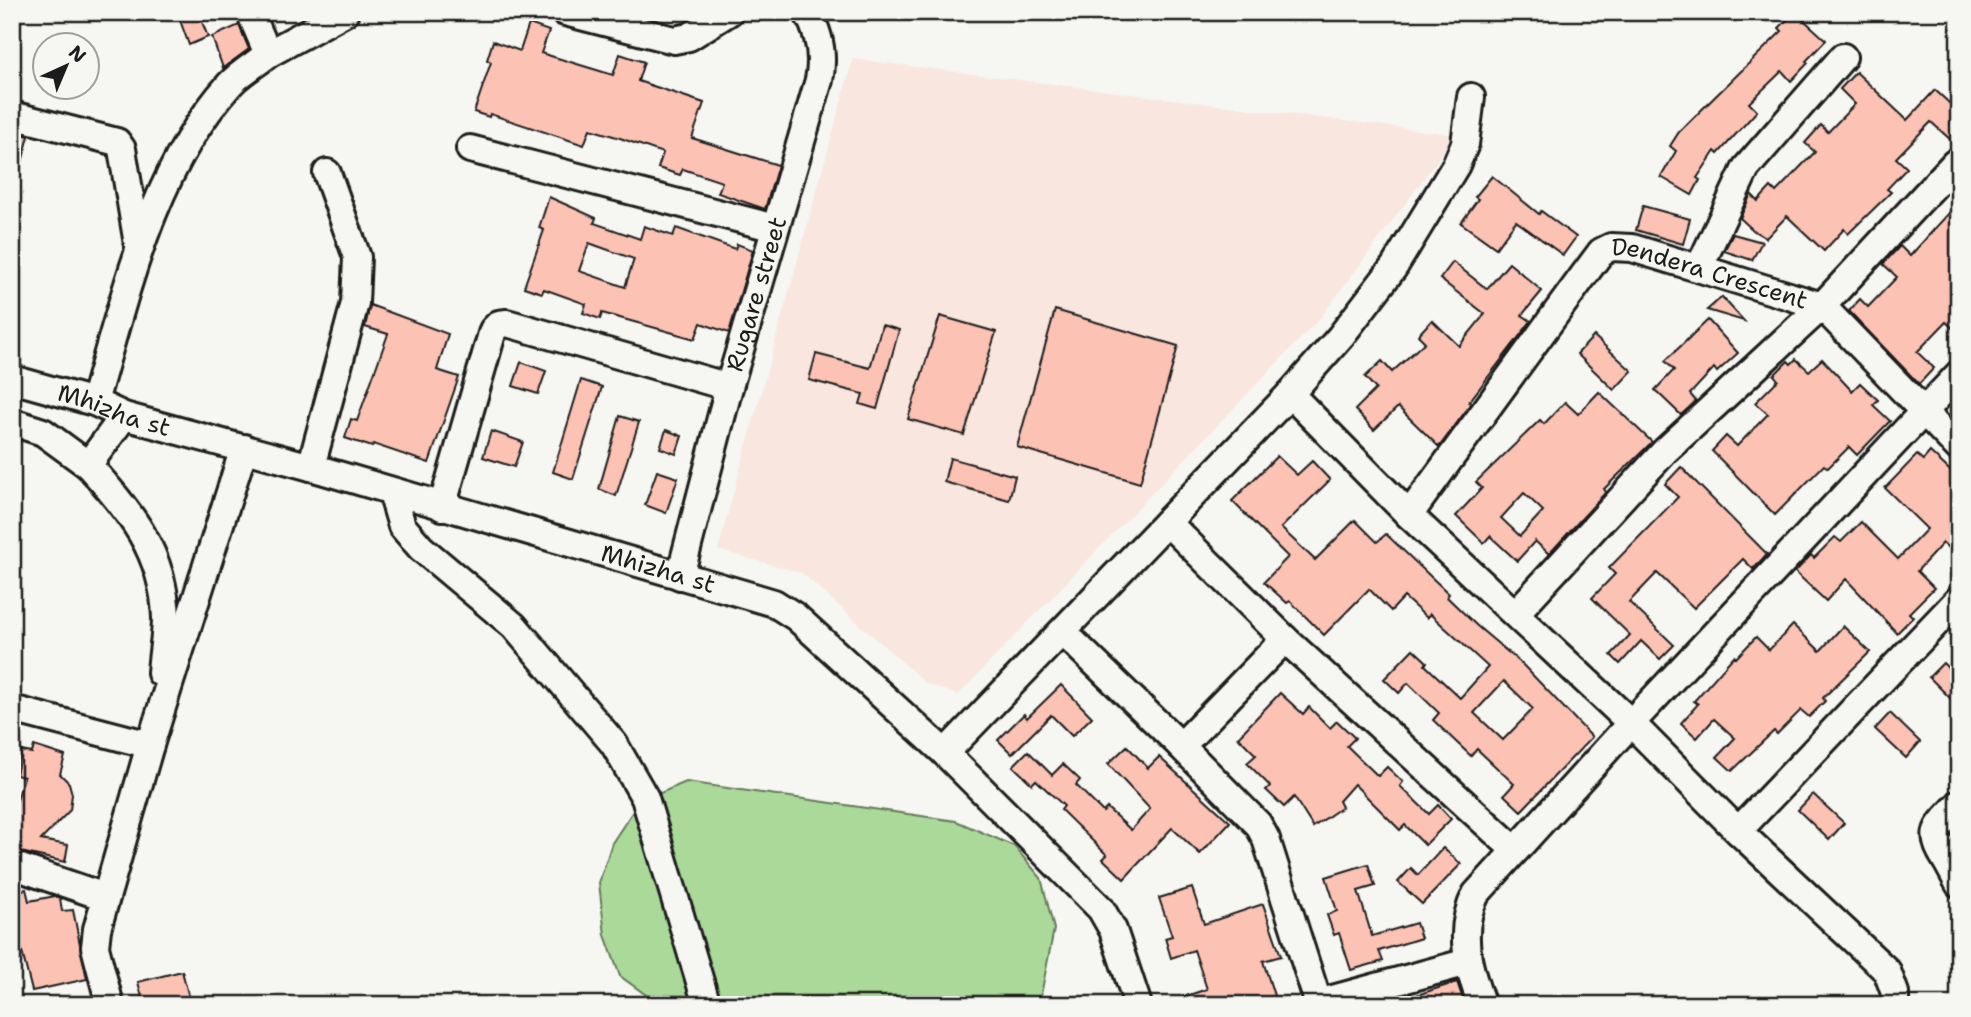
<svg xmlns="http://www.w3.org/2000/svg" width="1971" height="1017" viewBox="0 0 1971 1017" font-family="'Shantell Sans',sans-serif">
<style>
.built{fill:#f8e6df}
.green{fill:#abd999;stroke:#647a5a;stroke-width:2}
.building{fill:#fcc2b4;stroke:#1c1c1c;stroke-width:2;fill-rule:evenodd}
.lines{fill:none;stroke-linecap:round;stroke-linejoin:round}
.minor-casing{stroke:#1c1c1c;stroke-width:32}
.minor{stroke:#f6f6f2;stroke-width:26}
.labels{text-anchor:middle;stroke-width:7;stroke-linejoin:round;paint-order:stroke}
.street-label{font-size:24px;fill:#1c1c1c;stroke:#f6f6f2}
</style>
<rect width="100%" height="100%" fill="#f6f6f2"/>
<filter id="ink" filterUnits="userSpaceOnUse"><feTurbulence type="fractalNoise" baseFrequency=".0143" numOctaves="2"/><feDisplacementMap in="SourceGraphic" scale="14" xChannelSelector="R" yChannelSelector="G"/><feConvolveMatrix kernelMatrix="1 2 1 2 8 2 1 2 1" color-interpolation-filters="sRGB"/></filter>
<g filter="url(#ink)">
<polygon class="built" points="853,59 1456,135 1321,317 958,695 927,684 802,573 718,550"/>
<polygon class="green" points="686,782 956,821 1014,846 1041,878 1054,929 1039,1005 660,1005 620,976 605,935 599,883 612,843 639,802"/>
<g class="building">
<polygon points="177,12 198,12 208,37 189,45"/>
<polygon points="1795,12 1826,40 1806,61 1808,63 1791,81 1782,71 1749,103 1757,111 1718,154 1715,151 1697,178 1700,180 1692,195 1661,177 1676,151 1670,146 1679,132 1782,31 1779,28"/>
<polygon points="529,24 549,31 541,53 613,75 620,54 644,62 638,81 704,103 692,138 778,165 765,209 718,193 722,182 683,169 680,175 658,168 663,153 620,138 590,129 584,145 490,114 489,117 474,112 491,62 487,60 493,41 520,51"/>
<polygon points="239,25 249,49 223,68 212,37"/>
<polygon points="1856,72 1907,120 1935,90 1959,112 1959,132 1951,140 1931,122 1896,158 1907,168 1887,189 1891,192 1848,234 1844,229 1824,251 1787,216 1766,238 1754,231 1740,218 1751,194 1758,201 1771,187 1776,192 1815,152 1805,143 1821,125 1828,132 1855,104 1840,89"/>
<polygon points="12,131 29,136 17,181 12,180"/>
<polygon points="1492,176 1539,214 1541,211 1576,237 1563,255 1516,221 1496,248 1461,223 1478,199 1475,197"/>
<path d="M549 197 596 218 594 223 640 239 644 226 673 236 676 228 735 249 737 244 753 250 729 333 701 323 695 339 602 313 600 319 583 313 586 304 544 289 542 293 524 287 544 230 539 228ZM589 243 634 259 625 287 579 271Z"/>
<polygon points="1959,202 1959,334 1946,322 1917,352 1934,368 1919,384 1849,311 1860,299 1868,307 1897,277 1883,264 1900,246 1910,256"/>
<polygon points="1643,206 1690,219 1683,244 1636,230"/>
<polygon points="1733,234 1762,242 1752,260 1724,251"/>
<polygon points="1453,262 1487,289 1509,263 1542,291 1522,315 1531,321 1469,402 1471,404 1439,447 1398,407 1374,430 1355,410 1376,389 1365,377 1382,361 1392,372 1425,342 1418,335 1432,320 1459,346 1485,314 1440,279"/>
<polygon points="1722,297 1744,321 1707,310"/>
<polygon points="370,305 448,334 437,370 459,377 429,463 373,444 372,447 345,438 351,419 357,421 388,334 365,327"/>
<polygon points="1055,310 1178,346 1140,483 1017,447"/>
<polygon points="940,316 996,332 964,435 908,419"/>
<polygon points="1708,320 1738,353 1717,372 1714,368 1690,394 1696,401 1681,415 1655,390 1674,370 1665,361"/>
<polygon points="882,325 899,330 877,409 860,404 863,394 809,380 816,354 870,368"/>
<polygon points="1594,336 1632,371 1614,390 1577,354"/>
<polygon points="1796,359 1809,371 1822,359 1852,391 1860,383 1878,400 1873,405 1890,421 1857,455 1849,447 1828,468 1824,465 1775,515 1712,451 1726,436 1737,446 1768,414 1755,403 1778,380 1774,375 1788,361 1791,364"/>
<polygon points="521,362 546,371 538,394 513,386"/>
<polygon points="581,380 602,387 573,479 553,472"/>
<path d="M1599 392 1652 442 1604 489 1606 492 1549 554 1535 541 1517 561 1490 536 1484 543 1456 516 1482 488 1476 482 1540 420 1544 424 1565 402 1578 414ZM1524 493 1543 511 1520 536 1501 518Z"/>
<polygon points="620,416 639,422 616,496 599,489"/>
<polygon points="666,430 682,436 676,454 660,448"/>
<polygon points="491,431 523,442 514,467 483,457"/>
<polygon points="1930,452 1959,479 1959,558 1943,543 1917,571 1934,588 1909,613 1913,617 1897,633 1846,579 1826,601 1795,572 1811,555 1814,558 1835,537 1841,542 1861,522 1898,559 1927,529 1885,488 1917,455 1923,460"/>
<path d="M1277 456 1297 475 1312 461 1330 480 1281 528 1315 560 1355 520 1377 542 1386 534 1449 594 1447 597 1477 626 1521 663 1592 737 1521 811 1504 795 1514 784 1477 749 1471 756 1455 741 1433 720 1439 713 1408 683 1399 693 1384 679 1413 649 1427 662 1425 665 1460 698 1488 667 1454 636 1430 614 1427 618 1404 597 1391 611 1369 589 1324 635 1290 601 1287 603 1264 582 1288 557 1232 501ZM1504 681 1533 709 1503 740 1474 713Z"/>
<polygon points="950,458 1015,476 1009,500 944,482"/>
<polygon points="1681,467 1767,554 1753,569 1743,559 1694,608 1657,573 1629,602 1674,645 1660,659 1641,641 1620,664 1611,655 1630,635 1592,598 1615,574 1609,568 1678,497 1665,484"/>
<polygon points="657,471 678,478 666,513 645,505"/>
<polygon points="1793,625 1820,651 1843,626 1870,652 1823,698 1825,701 1809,717 1801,710 1777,734 1774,731 1732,771 1717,757 1735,738 1714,719 1697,738 1681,723 1698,704 1694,701 1734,656 1736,658 1756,637 1769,650"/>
<polygon points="1943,663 1959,679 1959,707 1929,677"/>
<polygon points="1061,685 1092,717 1072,736 1051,715 1012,754 998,740 1024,714 1027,718"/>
<polygon points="1280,693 1303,714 1309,707 1330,728 1337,721 1355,738 1347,746 1378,776 1387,767 1403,782 1400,786 1429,814 1438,805 1451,819 1425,845 1405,825 1400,830 1354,784 1339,801 1342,807 1313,827 1294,797 1284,807 1266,790 1270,786 1247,763 1256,755 1238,737"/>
<polygon points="1890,713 1920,742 1906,758 1875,729"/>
<polygon points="34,746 65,756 60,774 69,783 72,794 70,810 41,840 68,845 65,862 12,850 12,817 24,777 16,775 21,751 32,753"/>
<polygon points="1127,746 1148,768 1159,757 1230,822 1200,854 1172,828 1124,879 1103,859 1107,855 1061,810 1064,806 1036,780 1032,784 1013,766 1028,751 1052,775 1063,764 1080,780 1076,785 1103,812 1107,808 1131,830 1150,809 1108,764"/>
<polygon points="1813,794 1844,823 1829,840 1798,810"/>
<polygon points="1443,848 1461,864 1422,904 1398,882 1411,868 1418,875"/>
<polygon points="1368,864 1375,886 1358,891 1372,936 1416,923 1421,938 1379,951 1383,961 1351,970 1339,933 1334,935 1327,915 1337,911 1326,877"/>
<polygon points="1192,888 1204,924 1263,904 1281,956 1263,961 1277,1005 1168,1005 1168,1002 1207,989 1194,950 1171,958 1165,938 1172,936 1159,898"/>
<polygon points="26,889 29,901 55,896 60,898 62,911 73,910 87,979 32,991 12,913 12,893"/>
<polygon points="182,971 191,1005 144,1005 138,982"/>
<polygon points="1457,982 1465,1005 1395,1005 1395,1002"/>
</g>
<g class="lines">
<defs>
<g id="minor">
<polyline points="565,12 674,40 689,37 729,12"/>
<polyline points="268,54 345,12"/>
<polyline points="12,115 117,142 122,149 139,250"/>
<polyline points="470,149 775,228"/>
<polyline points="1699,268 1746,168 1843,57"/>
<path id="s1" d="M12 379 94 402 124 416 311 467 774 603 796 617 945 753 1101 909 1113 930 1138 1005"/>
<polyline points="1290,394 1409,515 1631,723 1738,831 1887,971 1895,993 1895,1005"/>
<path d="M94 402C126 293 152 171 230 84 241 72 256 64 268 54L250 12"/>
<path d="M124 416 88 465C130 511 164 553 166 618 166 636 162 655 161 673"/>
<polyline points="12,422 43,432 88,465"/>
<polyline points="311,467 355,303 357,257 327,173"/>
<polyline points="392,492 402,526 421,548 514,626 614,744 645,798 707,1005"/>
<polyline points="442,507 493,330 499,324 507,323 729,387"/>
<path id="s2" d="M1409 515 1581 279 1601 252 1611 247 1632 248 1822 306 1959 448"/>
<polyline points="1167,522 1285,639"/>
<path id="s3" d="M680 576 729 387 819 80C824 56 820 34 807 12"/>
<polyline points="1516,613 1665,451 1822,306 1955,163"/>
<polyline points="1063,632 1181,746"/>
<polyline points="12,709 150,745"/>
<polyline points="945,753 1290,394 1341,336 1394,267 1456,165 1465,144 1471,97"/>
<polyline points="1738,831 1959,599"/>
<polyline points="1958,849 1946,860 1959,884"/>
<path d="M1946 860C1927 832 1938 827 1959 804"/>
<polyline points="12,865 105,897"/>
<polyline points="1318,1003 1468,962"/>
<polyline points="110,1005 95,947 97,929 150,745 244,448"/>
<polyline points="1319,1005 1266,839 1258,824 1181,746 1285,639 1515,850"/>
<path d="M1482 1005C1468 968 1457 930 1476 894L1631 723 1959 374"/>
</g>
</defs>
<use href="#minor" class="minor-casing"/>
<use href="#minor" class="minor"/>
</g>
</g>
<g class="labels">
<g class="street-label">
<text dy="8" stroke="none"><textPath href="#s2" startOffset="439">Dendera Crescent</textPath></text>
<text dy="8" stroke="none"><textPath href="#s3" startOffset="292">Rugare street</textPath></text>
<text dy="8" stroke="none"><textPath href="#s1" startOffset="107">Mhizha st</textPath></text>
<text dy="8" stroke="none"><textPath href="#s1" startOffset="674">Mhizha st</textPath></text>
</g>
</g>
<rect width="1971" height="1017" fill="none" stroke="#f6f6f2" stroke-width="42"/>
<rect x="21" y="21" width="1929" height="975" fill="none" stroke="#1c1c1c" stroke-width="2.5" filter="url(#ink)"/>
<g transform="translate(66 66) rotate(44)"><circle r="33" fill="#f6f6f2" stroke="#9f9f9c" stroke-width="2"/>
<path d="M0-5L12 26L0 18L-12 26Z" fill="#1c1c1c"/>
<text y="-10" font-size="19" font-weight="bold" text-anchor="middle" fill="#1c1c1c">N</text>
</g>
</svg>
